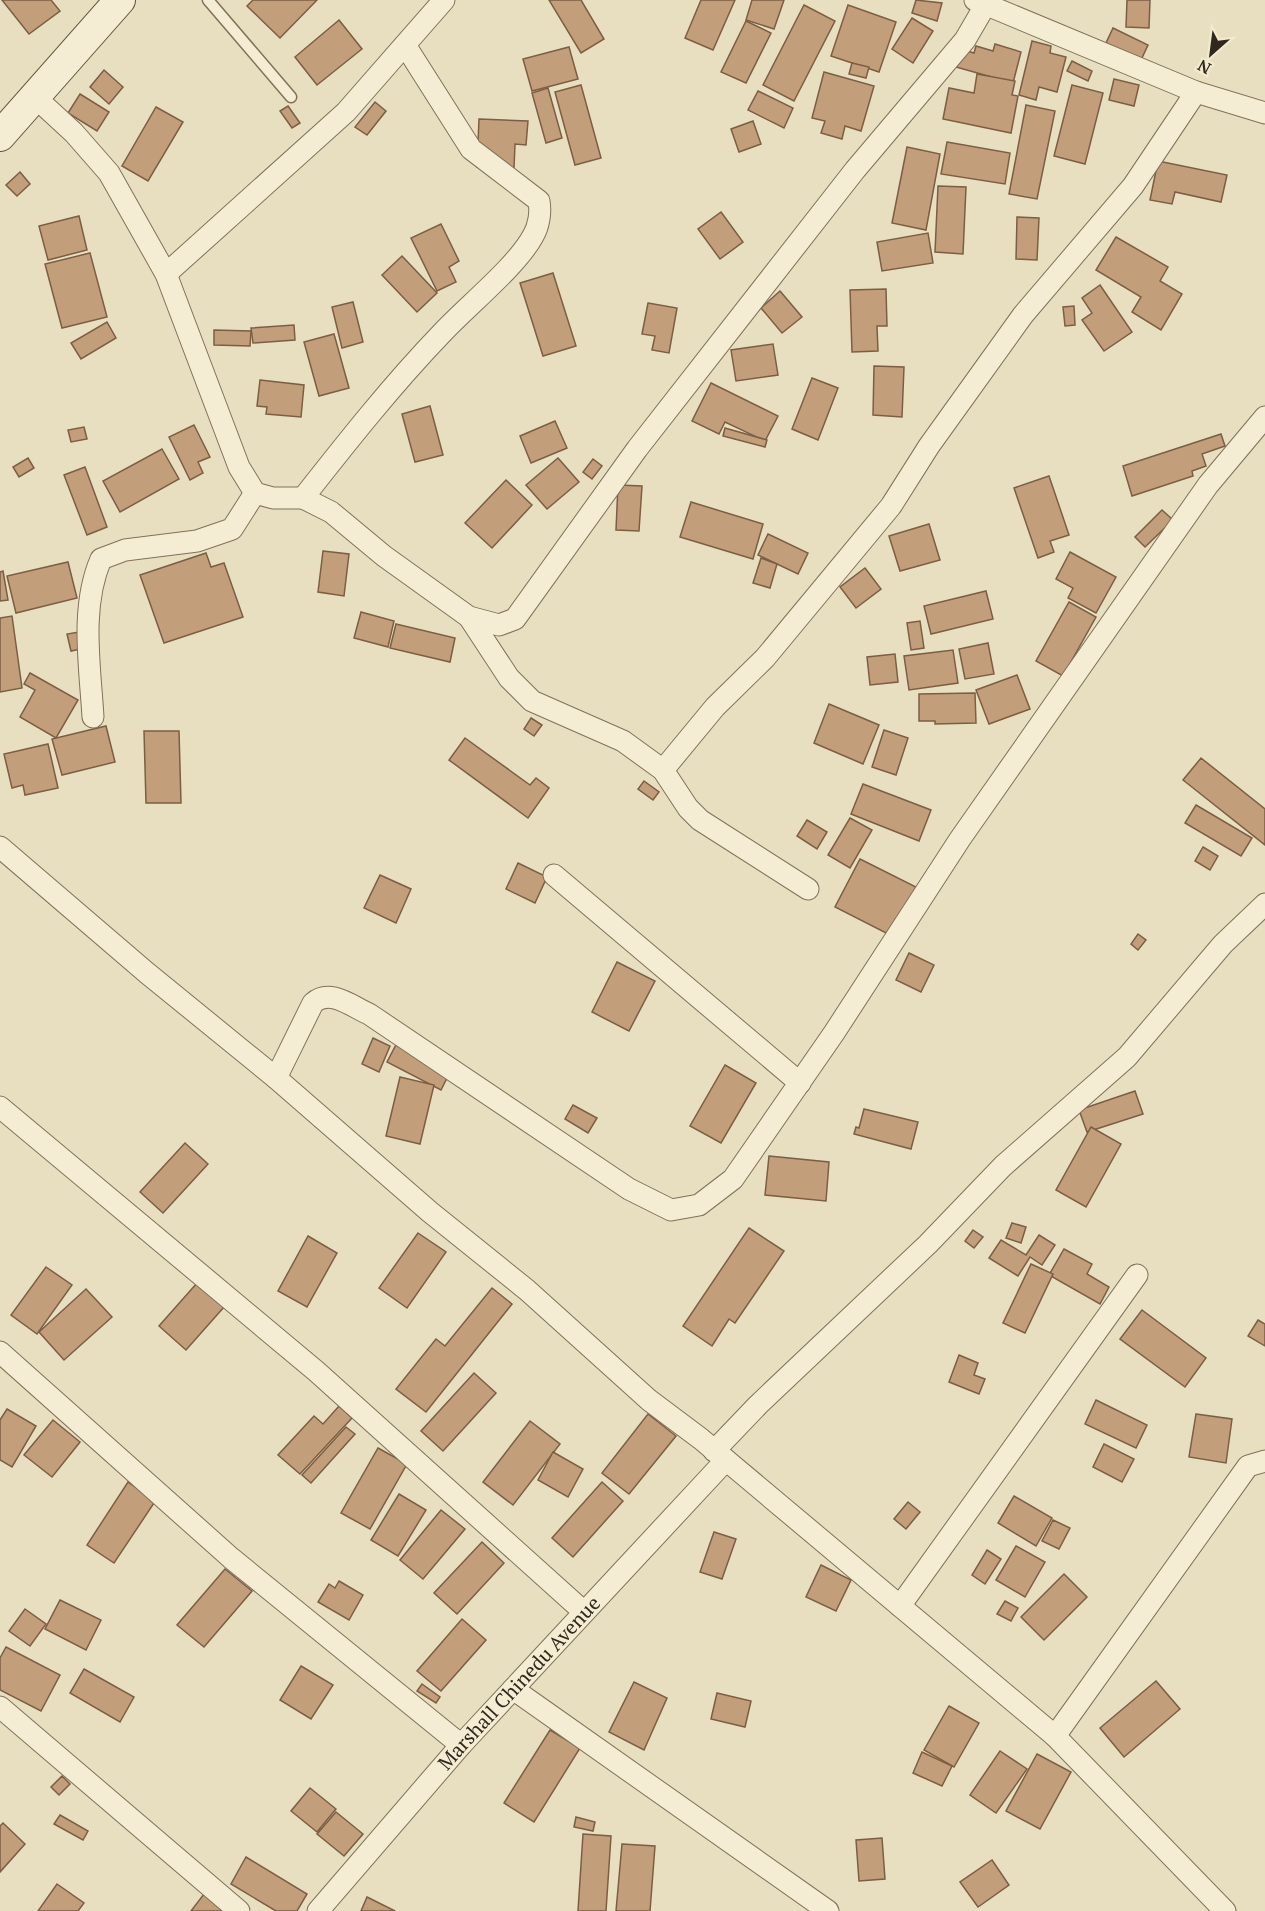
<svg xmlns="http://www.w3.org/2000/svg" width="1265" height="1911" viewBox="0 0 1265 1911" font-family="'PT Serif',serif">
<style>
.building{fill:#c39e7a;stroke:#7c5e43;stroke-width:1.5}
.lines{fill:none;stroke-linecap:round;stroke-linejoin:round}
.lane-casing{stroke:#80715a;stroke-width:13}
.street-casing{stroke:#80715a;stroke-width:23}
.secondary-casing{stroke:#61523e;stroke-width:32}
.lane{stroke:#f4edd3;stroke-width:10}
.street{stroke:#f4edd3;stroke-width:21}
.secondary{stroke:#f4edd3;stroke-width:30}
.labels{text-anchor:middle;stroke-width:4.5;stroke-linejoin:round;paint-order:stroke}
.street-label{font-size:20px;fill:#31281d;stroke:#f1eacf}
</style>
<rect width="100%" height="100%" fill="#e8dfc1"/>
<g class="building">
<polygon points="2,0 51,0 60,11 29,34"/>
<polygon points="253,0 317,0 280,38 247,6"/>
<polygon points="549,0 581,0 604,39 581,53"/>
<polygon points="701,0 735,0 713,50 685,38"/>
<polygon points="752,0 784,0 774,29 746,20"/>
<polygon points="916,0 942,3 937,21 912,13"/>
<polygon points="1127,0 1150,0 1149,28 1126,27"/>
<polygon points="804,5 835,21 794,101 763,85"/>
<polygon points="848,5 896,22 879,72 831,56"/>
<polygon points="912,18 933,31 913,63 892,49"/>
<polygon points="339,20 362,49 317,85 295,57"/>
<polygon points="746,21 771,33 746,83 721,72"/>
<polygon points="1113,28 1148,45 1141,60 1106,43"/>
<polygon points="1032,41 1051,46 1050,53 1066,57 1057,92 1039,87 1036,100 1019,95"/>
<polygon points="995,44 1021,52 1013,83 956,67 960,49 974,53 976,46 993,51"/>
<polygon points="569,47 578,79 532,91 523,59"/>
<polygon points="1072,61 1092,71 1088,81 1067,71"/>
<polygon points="852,63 869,67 866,78 849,74"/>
<polygon points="104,70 123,87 109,104 90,87"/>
<polygon points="824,72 874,86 861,131 845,126 842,139 821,133 825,121 812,118"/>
<polygon points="977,74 1015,81 1012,95 1018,96 1011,133 943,119 949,88 974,93"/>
<polygon points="1114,79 1139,85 1134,106 1109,100"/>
<polygon points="581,85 601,158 575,165 555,92"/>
<polygon points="1072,85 1103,93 1085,164 1054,156"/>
<polygon points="548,88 562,138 546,143 532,93"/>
<polygon points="758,91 793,108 784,128 748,110"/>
<polygon points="80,94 109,112 97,131 68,113"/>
<polygon points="375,102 386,111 367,135 355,127"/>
<polygon points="1026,105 1055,111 1037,199 1009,194"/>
<polygon points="288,106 300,123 292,128 280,111"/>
<polygon points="156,107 183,122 148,181 122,166"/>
<polygon points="479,119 528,121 526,145 515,144 514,168 477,167"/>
<polygon points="753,121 761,144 739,152 731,129"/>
<polygon points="947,142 1010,153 1005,184 941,174"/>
<polygon points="907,147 940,154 926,230 892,223"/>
<polygon points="1158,161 1227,175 1221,202 1175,192 1172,204 1150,200"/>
<polygon points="20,172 30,184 17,196 6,185"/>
<polygon points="938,186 966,187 963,254 935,252"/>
<polygon points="721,212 743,242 720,259 698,229"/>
<polygon points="79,216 87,250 48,260 39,226"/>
<polygon points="1017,217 1039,218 1037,260 1016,259"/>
<polygon points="441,224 459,261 449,267 456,282 437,291 411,238"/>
<polygon points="928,233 933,263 882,271 877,242"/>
<polygon points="1116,237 1168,267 1160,281 1182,294 1161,330 1132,312 1141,297 1096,270"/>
<polygon points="90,253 107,317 62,328 45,264"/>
<polygon points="402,256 437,293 417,312 382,275"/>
<polygon points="553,273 576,346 543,356 520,283"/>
<polygon points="1100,285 1132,332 1104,351 1082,320 1092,313 1082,298"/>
<polygon points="886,289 887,326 877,326 878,351 852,352 850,290"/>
<polygon points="780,291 802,317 782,333 761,308"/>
<polygon points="353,302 363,342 342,348 332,307"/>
<polygon points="648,303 677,308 669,353 652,350 655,336 642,334"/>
<polygon points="1074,306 1075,325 1065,326 1063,307"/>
<polygon points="107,322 116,338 81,359 71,343"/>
<polygon points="294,325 295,340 253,343 251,328"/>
<polygon points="214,330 251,331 250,346 214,345"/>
<polygon points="334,334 349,388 319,396 304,342"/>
<polygon points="773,344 778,375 736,381 731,350"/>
<polygon points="874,366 904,367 902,417 873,415"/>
<polygon points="812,378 838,388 818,440 792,429"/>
<polygon points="260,380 304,385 301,417 266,414 267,407 257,406"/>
<polygon points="711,383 778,416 765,441 725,422 719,434 692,421"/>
<polygon points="430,406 443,455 415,462 402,414"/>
<polygon points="555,421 567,448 531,463 520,436"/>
<polygon points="194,425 210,457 198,462 203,473 190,480 169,437"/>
<polygon points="84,427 87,439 71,442 68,430"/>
<polygon points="725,428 767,440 765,447 723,436"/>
<polygon points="1221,434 1225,446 1202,454 1206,466 1192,471 1193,476 1132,496 1123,466"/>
<polygon points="162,449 179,479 120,512 103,481"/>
<polygon points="28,458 34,468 19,477 13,467"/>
<polygon points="558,458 579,482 547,509 526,485"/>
<polygon points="593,459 602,466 592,479 583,472"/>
<polygon points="85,467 107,527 87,535 64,475"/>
<polygon points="1049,476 1069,535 1050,541 1054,552 1038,558 1014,488"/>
<polygon points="506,480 532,505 492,548 465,523"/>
<polygon points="618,485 642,486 639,531 616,530"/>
<polygon points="691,502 763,524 753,559 680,537"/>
<polygon points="1162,510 1173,520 1145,547 1135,537"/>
<polygon points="929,524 940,560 900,571 889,536"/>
<polygon points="768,534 808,553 798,574 758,555"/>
<polygon points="323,551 349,554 344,596 318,592"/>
<polygon points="1070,552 1116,577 1096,613 1068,598 1073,588 1056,579"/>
<polygon points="206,553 211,567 224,563 243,617 164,643 140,575"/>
<polygon points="761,558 777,564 770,588 753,583"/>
<polygon points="68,562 77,598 16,613 7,576"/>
<polygon points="865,568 881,589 856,608 840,587"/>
<polygon points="3,571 8,600 0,601 0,572"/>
<polygon points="986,591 993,619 931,634 924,606"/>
<polygon points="1069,602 1096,617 1063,676 1036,661"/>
<polygon points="361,612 394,621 388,647 354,638"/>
<polygon points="12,616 22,688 0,692 0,618"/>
<polygon points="920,621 924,648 911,650 907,623"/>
<polygon points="396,624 455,638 450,662 390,648"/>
<polygon points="79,632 81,649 71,651 67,634"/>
<polygon points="988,643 994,674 965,679 959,649"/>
<polygon points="953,650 958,683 909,690 904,656"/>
<polygon points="895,654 898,682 870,685 867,657"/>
<polygon points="30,673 78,700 56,738 20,717 35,690 24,684"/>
<polygon points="1017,675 1030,709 989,724 976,690"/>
<polygon points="975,693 976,723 935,724 935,721 919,721 919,694"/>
<polygon points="829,704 879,725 863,764 814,743"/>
<polygon points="531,718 542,725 534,736 524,729"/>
<polygon points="106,726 115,762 62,775 52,739"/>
<polygon points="884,730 908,738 896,775 872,767"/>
<polygon points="144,731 179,731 181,803 146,803"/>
<polygon points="465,738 530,785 536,778 549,788 528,818 449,760"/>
<polygon points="48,744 58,788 25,795 23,785 12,788 4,754"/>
<polygon points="1201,758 1265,809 1265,845 1183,780"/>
<polygon points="644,781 659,792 653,800 638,789"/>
<polygon points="863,784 931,810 919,841 851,814"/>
<polygon points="1196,805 1252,838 1241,856 1185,823"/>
<polygon points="850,818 872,830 850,868 828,855"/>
<polygon points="807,820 827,832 817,849 797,836"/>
<polygon points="1203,847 1218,856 1210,870 1195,861"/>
<polygon points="860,859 916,887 892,936 835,907"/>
<polygon points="518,863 547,877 535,903 506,889"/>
<polygon points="380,875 411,889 396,923 364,908"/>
<polygon points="1138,934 1146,940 1138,950 1131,944"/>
<polygon points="909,953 934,965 921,992 896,980"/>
<polygon points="617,962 655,981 629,1031 592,1012"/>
<polygon points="373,1038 390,1046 379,1072 362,1064"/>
<polygon points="398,1041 452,1068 441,1090 387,1062"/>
<polygon points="725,1065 756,1083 721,1143 690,1126"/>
<polygon points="400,1077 434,1085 420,1144 386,1136"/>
<polygon points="1135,1091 1143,1114 1087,1132 1079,1110"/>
<polygon points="573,1105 597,1118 588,1133 565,1119"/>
<polygon points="864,1109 918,1122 911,1149 854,1134 856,1127 859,1128"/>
<polygon points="1091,1127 1121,1144 1086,1207 1056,1190"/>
<polygon points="185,1143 208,1164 163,1213 140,1192"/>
<polygon points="769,1156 829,1162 826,1201 765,1195"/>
<polygon points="1012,1223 1026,1227 1021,1243 1006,1238"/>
<polygon points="749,1228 784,1251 735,1323 729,1319 712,1346 683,1326"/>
<polygon points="973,1230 983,1237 974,1248 965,1241"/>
<polygon points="418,1233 446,1252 407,1308 379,1288"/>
<polygon points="1039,1235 1055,1245 1042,1265 1030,1257 1018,1276 989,1258 1001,1240 1026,1255"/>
<polygon points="308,1236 337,1253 307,1307 278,1291"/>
<polygon points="1064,1249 1092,1264 1087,1274 1109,1287 1100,1304 1049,1275"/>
<polygon points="1031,1264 1053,1274 1025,1333 1003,1323"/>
<polygon points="46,1267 72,1285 37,1334 11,1315"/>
<polygon points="197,1283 224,1307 186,1350 159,1326"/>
<polygon points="492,1288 512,1304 426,1412 396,1389 436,1339 445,1346"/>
<polygon points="86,1289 112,1317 64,1360 39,1332"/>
<polygon points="1142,1310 1206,1358 1185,1387 1120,1339"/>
<polygon points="1258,1320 1265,1324 1265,1346 1248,1336"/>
<polygon points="959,1355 978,1363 974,1375 985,1379 979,1394 949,1382"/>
<polygon points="474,1373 496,1393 443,1451 421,1431"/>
<polygon points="1096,1400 1147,1425 1136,1448 1085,1424"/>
<polygon points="339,1406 352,1418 300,1474 278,1455 314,1416 323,1424"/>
<polygon points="7,1409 36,1426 12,1467 0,1460 0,1420"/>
<polygon points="648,1414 676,1436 629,1494 602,1473"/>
<polygon points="1196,1414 1232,1419 1226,1463 1189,1457"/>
<polygon points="53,1420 80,1442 52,1477 24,1455"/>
<polygon points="530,1421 560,1444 513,1505 483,1482"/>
<polygon points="346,1427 355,1434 311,1483 302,1475"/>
<polygon points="1104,1444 1134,1459 1122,1482 1093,1467"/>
<polygon points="378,1448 407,1464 370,1529 341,1513"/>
<polygon points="553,1452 583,1469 568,1497 538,1480"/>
<polygon points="128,1482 156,1500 114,1563 87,1545"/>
<polygon points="602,1482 623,1501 573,1557 552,1538"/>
<polygon points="399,1494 426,1510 398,1556 371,1540"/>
<polygon points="1014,1496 1052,1518 1036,1546 998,1523"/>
<polygon points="908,1502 920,1512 906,1529 894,1519"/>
<polygon points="441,1510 465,1529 423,1579 400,1560"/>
<polygon points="1053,1520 1070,1528 1059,1549 1042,1541"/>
<polygon points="714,1532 736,1539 722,1579 700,1572"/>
<polygon points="482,1542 504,1563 457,1614 434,1593"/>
<polygon points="1016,1546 1045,1562 1025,1597 996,1580"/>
<polygon points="987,1550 1001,1559 985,1584 972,1575"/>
<polygon points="821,1565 851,1580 836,1611 806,1597"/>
<polygon points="225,1569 252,1591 204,1647 177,1625"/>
<polygon points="1064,1574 1087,1597 1044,1640 1021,1617"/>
<polygon points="339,1581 363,1595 349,1620 318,1602 329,1584 335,1588"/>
<polygon points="60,1600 101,1620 86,1650 45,1629"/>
<polygon points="1005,1601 1018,1608 1011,1621 997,1614"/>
<polygon points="25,1609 46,1624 30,1646 9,1631"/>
<polygon points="462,1619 486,1640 441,1691 417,1671"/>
<polygon points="6,1647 60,1675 41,1711 0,1690 0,1658"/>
<polygon points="301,1666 333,1685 311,1719 280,1700"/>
<polygon points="84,1669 134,1697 120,1722 70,1693"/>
<polygon points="1156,1681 1180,1709 1124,1757 1100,1728"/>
<polygon points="634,1682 667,1698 644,1750 609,1732"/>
<polygon points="422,1684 440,1697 436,1703 417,1691"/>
<polygon points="717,1693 751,1701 745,1727 711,1719"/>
<polygon points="949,1706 979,1723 954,1767 924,1750"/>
<polygon points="550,1730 580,1748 534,1822 504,1803"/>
<polygon points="1000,1751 1027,1769 996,1813 970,1795"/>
<polygon points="922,1752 952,1766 942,1786 913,1773"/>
<polygon points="1037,1754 1071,1772 1040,1829 1006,1811"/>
<polygon points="62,1776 70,1784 59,1795 51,1787"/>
<polygon points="310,1788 336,1809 317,1832 291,1811"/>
<polygon points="336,1812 363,1834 344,1856 317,1834"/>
<polygon points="60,1815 88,1831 83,1840 54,1824"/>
<polygon points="576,1817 595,1822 593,1831 574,1827"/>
<polygon points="3,1823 25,1844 0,1872 0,1826"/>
<polygon points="583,1834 611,1836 606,1911 578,1911"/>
<polygon points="882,1838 885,1879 859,1881 856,1840"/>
<polygon points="622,1844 655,1846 650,1911 616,1911"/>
<polygon points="246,1857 307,1894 297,1911 276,1911 231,1884"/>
<polygon points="992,1860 1009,1885 978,1907 960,1882"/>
<polygon points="57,1884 84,1903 78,1911 38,1911"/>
<polygon points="204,1894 226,1911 191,1911"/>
<polygon points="367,1897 395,1911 361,1911"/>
</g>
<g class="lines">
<defs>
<polyline id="lane" points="208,0 291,97"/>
<g id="street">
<polyline points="975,0 1196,92 1265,113"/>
<polyline points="35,97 74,133 109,173 166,274 239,467 255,493 273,498 303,498 331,512 384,556 469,617 499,625 515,619 637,449 855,170 965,40 986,4"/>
<polyline points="166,274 346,112 444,0"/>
<path d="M303 498C347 442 392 385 442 333 466 307 517 266 533 236 539 226 541 212 539 201L471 149 405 45"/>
<polyline points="469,617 509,678 532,701 623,741 663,770 688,808 700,820 808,889"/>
<path d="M93 717C90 666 80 607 101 559L125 550 197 541 232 529 255 493"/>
<polyline points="663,770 715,707 765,658 891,506 929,446 1023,315 1133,186 1196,92"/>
<path d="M0 847 147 973 276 1078 313 1003C330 988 351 1006 369 1014L629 1189 671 1210 699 1205 733 1179 834 1033 960 839 1208 485 1265 417"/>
<polyline points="554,875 800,1083"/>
<polyline points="276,1078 430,1212 527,1290 649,1400 701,1439 1055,1736 1225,1911"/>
<polyline points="0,1107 316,1371 584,1612"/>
<polyline points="0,1352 231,1558 461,1745"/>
<polyline points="714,1451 758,1405 928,1244 1003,1166 1127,1057 1223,944 1265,904"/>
<polyline points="900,1606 1137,1275"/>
<polyline points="513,1689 828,1911"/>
<polyline points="0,1707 239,1911"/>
<polyline points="1055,1736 1248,1466 1265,1461"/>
<path id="s1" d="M318 1911 461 1745 726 1460"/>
</g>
<polyline id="secondary" points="0,136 120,0"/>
</defs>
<use href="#lane" class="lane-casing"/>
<use href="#street" class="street-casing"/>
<use href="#secondary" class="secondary-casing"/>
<use href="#lane" class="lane"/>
<use href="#street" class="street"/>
<use href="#secondary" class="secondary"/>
</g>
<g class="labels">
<g class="street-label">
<text dy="7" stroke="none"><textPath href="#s1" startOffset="304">Marshall Chinedu Avenue</textPath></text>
</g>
</g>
<g transform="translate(1211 54) rotate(208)" stroke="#f1eacf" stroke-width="4.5" paint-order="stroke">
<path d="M0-4.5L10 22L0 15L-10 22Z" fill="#31281d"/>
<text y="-9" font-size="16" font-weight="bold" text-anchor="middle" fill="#31281d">N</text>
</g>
</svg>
